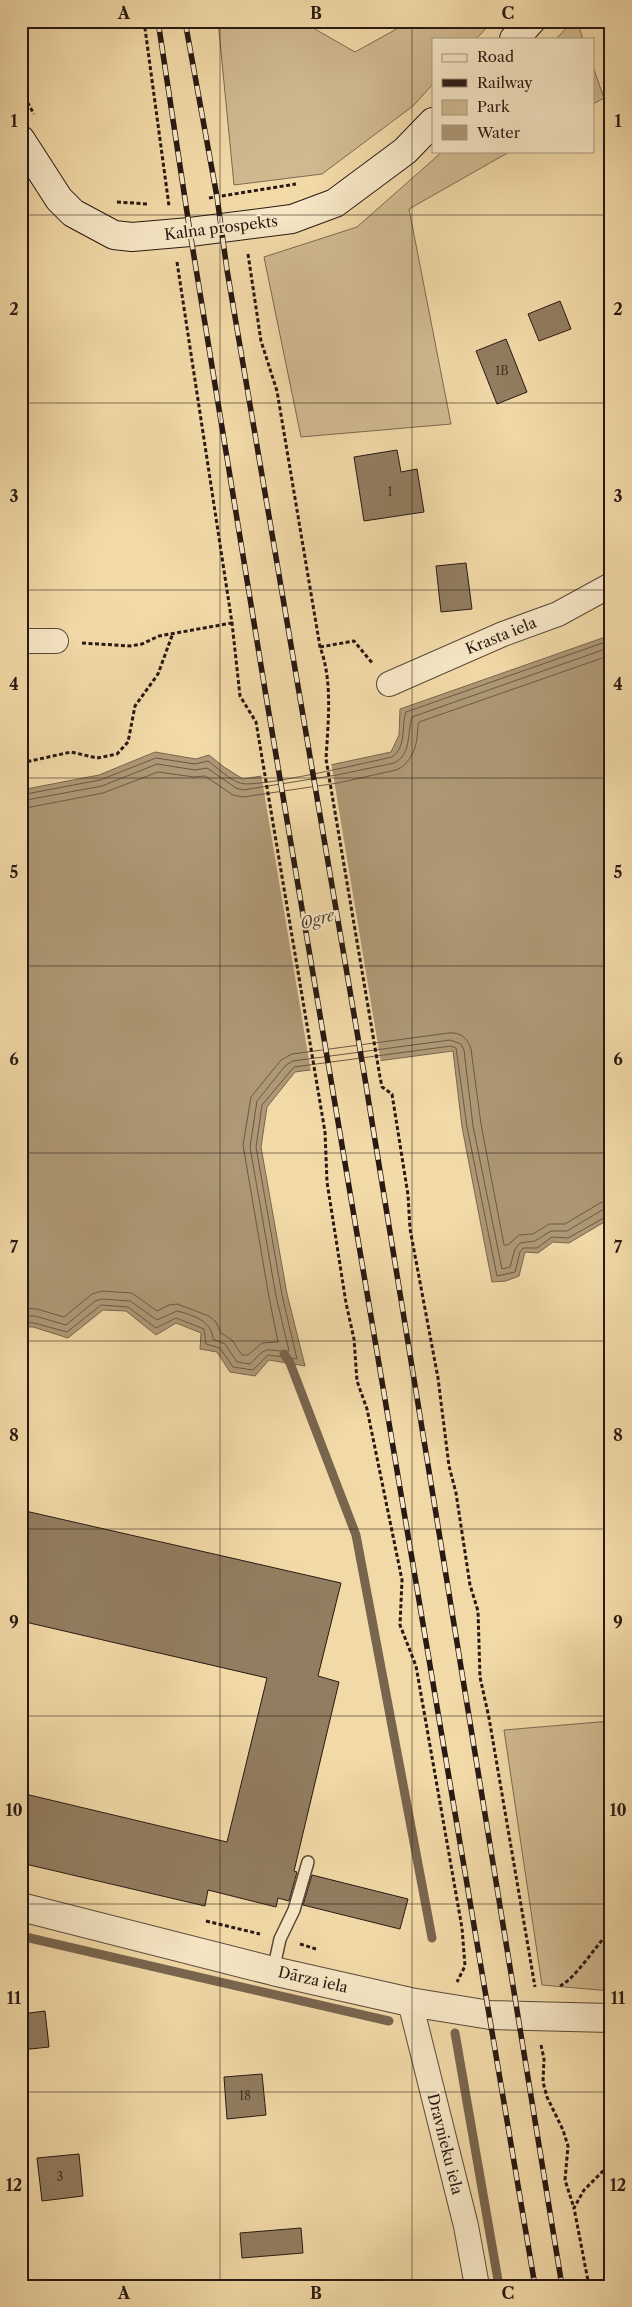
<svg xmlns="http://www.w3.org/2000/svg" width="632" height="2307" viewBox="0 0 632 2307" font-family="'Libre Caslon Text',serif">
<style>
.green{fill:#d0b98f;stroke:#7c6951}
.water{fill:#ae9875;stroke:#79654e}
.pier{fill:#f2daa8}
.lines{fill:none;stroke-linecap:round;stroke-linejoin:round}
.shore{stroke:#6c5844;stroke-width:1}
.stream{stroke:#79654e;stroke-width:9}
.building{fill:#927d60;stroke:#291913}
.service-casing{stroke:#5b4938;stroke-width:14}
.minor-casing{stroke:#5b4938;stroke-width:26}
.tertiary-casing{stroke:#5b4938;stroke-width:30}
.secondary-casing{stroke:#291913;stroke-width:30}
.path{stroke:#291913;stroke-width:3;stroke-dasharray:4 2.5;stroke-linecap:butt}
.service{stroke:#f7e7c6;stroke-width:11}
.minor{stroke:#f7e7c6;stroke-width:24}
.tertiary{stroke:#f7e7c6;stroke-width:28}
.secondary{stroke:#f7e7c6;stroke-width:28}
.rail-casing{stroke:#291913;stroke-width:5.5}
.rail{stroke:#f7e7c6;stroke-width:4;stroke-dasharray:11;stroke-linecap:butt}
.grid{fill:none;stroke:#291913;stroke-width:1;stroke-opacity:0.55}
.labels{text-anchor:middle;stroke-width:4;stroke-linejoin:round;paint-order:stroke}
.number-label{font-size:12px;fill:#433226}
.street-label{font-size:15px;fill:#291913;stroke:#f7e7c6}
.water-label{font-size:16px;font-style:italic;fill:#5e4c3a;stroke:#f7e7c6}
.neatline{fill:none;stroke:#291913;stroke-width:2}
.grid-label{font-size:16px;text-anchor:middle;font-weight:bold;fill:#291913}
</style>
<rect width="100%" height="100%" fill="#f2daa8"/>
<filter id="stains"><feTurbulence type="fractalNoise" baseFrequency=".004" numOctaves="4"/><feColorMatrix values="0 0 0 0 .2 0 0 0 0 .09 0 0 0 0 .02 0 0 0 .5 -.17"/></filter>
<radialGradient id="worn" r=".72"><stop offset=".6" stop-color="#630" stop-opacity="0"/><stop offset="1" stop-color="#630" stop-opacity=".3"/></radialGradient>
<g class="green">
<polygon points="218,21 301,21 355,52 411,21 493,21 476,39 433,39 433,84 413,106 322,174 234,185"/>
<polygon points="573,21 577,21 583,39 556,39"/>
<polygon points="593,67 604,98 593,104"/>
<polygon points="443,151 511,151 409,209 451,424 301,437 264,257 357,227"/>
<polygon points="611,1721 611,1991 542,1985 504,1730"/>
</g>
<polygon class="water" points="611,635 611,1218 569,1243 553,1242 538,1253 525,1252 519,1276 506,1281 492,1282 462,1127 453,1051 295,1072 267,1107 261,1147 287,1294 305,1366 269,1360 255,1376 230,1372 217,1352 200,1349 201,1333 176,1323 156,1335 126,1311 103,1310 68,1338 33,1327 21,1327 21,790 99,775 155,752 196,759 209,755 224,767 243,779 335,764 391,752 399,735 400,709"/>
<polygon class="pier" points="331,762 381,1063 311,1072 261,774"/>
<g class="lines">
<g class="shore">
<path d="M21 795 100 780 156 758 195 764 208 761C218 768 228 779 240 783 255 789 369 762 392 757 407 747 401 726 406 712L611 640"/>
<path d="M21 801 102 786 157 764 195 770 207 768 236 788 243 790 337 775 394 763C412 755 407 731 412 717L611 647"/>
<path d="M21 809 103 793 158 772 194 777 205 776 233 795 243 797 338 783 396 770C408 766 416 750 417 738 418 732 417 727 419 722L611 655"/>
<path d="M21 1308 37 1309 64 1317 92 1294 102 1291 132 1293 157 1311 169 1305 177 1304 209 1316 216 1322 221 1333 232 1340 242 1355H248L262 1343 278 1342 269 1297 243 1145 251 1097 281 1060 292 1054 449 1033C460 1032 468 1038 471 1049L481 1124 504 1245H508L519 1235 533 1234 549 1224H565L600 1203 611 1200"/>
<path d="M21 1316H35L66 1325 95 1301 102 1299 130 1301 157 1320 177 1311C193 1315 212 1321 213 1339L225 1344 237 1362 250 1364C270 1343 264 1352 289 1351L276 1296 250 1147 257 1101 286 1065 293 1061 450 1040 461 1044 464 1050 473 1126 502 1269 510 1267 515 1249 520 1243 535 1241 551 1231H567L604 1209 611 1208"/>
<polyline points="21,1322 34,1323 67,1332 101,1305 128,1307 156,1328 176,1318 204,1329 206,1344 220,1348 233,1367 253,1370 268,1355 297,1359 282,1295 256,1147 262,1105 294,1067 451,1046 456,1048 467,1127 497,1276 515,1272 520,1252 523,1248 537,1248 552,1237 568,1238 611,1214"/>
</g>
<g class="stream">
<polyline points="284,1354 290,1363 356,1535 432,1938"/>
<polyline points="21,1936 389,2021"/>
<polyline points="455,2033 499,2286"/>
</g>
</g>
<g class="building">
<polygon points="560,301 571,329 539,341 528,314"/>
<polygon points="506,339 527,392 497,404 476,351"/>
<polygon points="397,450 401,472 417,469 424,512 364,521 354,457"/>
<polygon points="466,563 472,609 441,612 436,566"/>
<polygon points="21,1510 341,1583 318,1676 339,1682 294,1871 297,1872 289,1901 278,1898 276,1907 208,1890 205,1906 21,1863 21,1793 227,1842 267,1678 21,1621"/>
<polygon points="312,1875 408,1899 400,1929 303,1905"/>
<polygon points="45,2011 49,2047 21,2050 21,2014"/>
<polygon points="262,2074 266,2115 227,2119 224,2077"/>
<polygon points="79,2154 83,2196 42,2201 37,2158"/>
<polygon points="301,2228 303,2253 242,2258 240,2233"/>
</g>
<g class="lines">
<defs>
<polyline id="service" points="273,1971 280,1939 294,1910 308,1862"/>
<g id="minor">
<polyline points="21,641 56,641"/>
<polyline points="389,684 503,634 558,614 611,585"/>
<polyline points="410,2002 466,2226 477,2286"/>
</g>
<polyline id="tertiary" points="21,1907 273,1971 410,2002 490,2015 611,2018"/>
<g id="secondary">
<polyline points="514,39 531,21"/>
<polyline points="21,140 59,199 73,213 114,235 132,237 190,232 292,219 335,203 405,151 433,122"/>
</g>
</defs>
<use href="#service" class="service-casing"/>
<use href="#minor" class="minor-casing"/>
<use href="#tertiary" class="tertiary-casing"/>
<use href="#secondary" class="secondary-casing"/>
<g class="path">
<polyline points="144,21 169,206"/>
<polyline points="21,91 34,114"/>
<polyline points="209,198 296,184"/>
<polyline points="117,202 148,204"/>
<path d="M248 254 261 341 277 391 320 647C333 681 328 723 326 759L380 1077 382 1087 392 1094 408 1195 410 1229 438 1378 449 1466 456 1493 470 1585 478 1611 480 1677 489 1718 535 1987"/>
<polyline points="177,262 232,623 240,696 256,722 325,1132 327,1182 346,1303 354,1339 357,1381 367,1409 402,1580 400,1625 416,1666 462,1928 465,1966 457,1982"/>
<polyline points="82,643 130,646 142,644 159,636 232,623"/>
<polyline points="320,647 354,641 373,664"/>
<polyline points="21,763 71,752 97,758 117,754 128,742 135,706 158,674 173,633"/>
<polyline points="206,1921 260,1934"/>
<polyline points="300,1944 316,1949"/>
<path d="M560 1986C575 1979 597 1944 611 1930"/>
<polyline points="541,2045 544,2059 543,2082 547,2097 563,2130 568,2146 565,2180 574,2208"/>
<polyline points="589,2286 574,2208 584,2190 611,2163"/>
</g>
<use href="#service" class="service"/>
<use href="#minor" class="minor"/>
<use href="#tertiary" class="tertiary"/>
<use href="#secondary" class="secondary"/>
<defs>
<g id="rail">
<polyline points="158,21 190,232 266,696 535,2286"/>
<polyline points="185,21 217,197 227,270 365,1079 562,2286"/>
</g>
</defs>
<use href="#rail" class="rail-casing"/>
<use href="#rail" class="rail"/>
</g>
<path class="grid" d="M220 21V2286M412 21V2286M21 215H611M21 403H611M21 590H611M21 778H611M21 966H611M21 1153H611M21 1341H611M21 1529H611M21 1716H611M21 1904H611M21 2092H611"/>
<g class="labels">
<g class="number-label">
<text x="502" y="375">1B</text>
<text x="390" y="496">1</text>
<text x="245" y="2100">18</text>
<text x="60" y="2181">3</text>
</g>
<g class="street-label">
<text transform="translate(221 228) rotate(-7)" y="5">Kalna prospekts</text>
<text transform="translate(501 636) rotate(-22)" y="5">Krasta iela</text>
<text transform="translate(313 1980) rotate(13)" y="5">Dārza iela</text>
<text transform="translate(445 2144) rotate(76)" y="5">Dravnieku iela</text>
</g>
<g class="water-label">
<text transform="translate(317 919) rotate(-16)" y="6">Ogre</text>
</g>
</g>
<rect width="632" height="2307" fill="none" stroke="#f2daa8" stroke-width="55"/>
<rect x="432" y="38" width="162" height="115" fill="#f7e7c6" stroke="#a5957e"/>
<rect x="442" y="54" width="25" height="8" fill="#f7e7c6" stroke="#a5957e"/>
<text x="477" y="62" font-size="15" fill="#291913">Road</text>
<rect x="442" y="79" width="25" height="8" fill="#291913" stroke="#a5957e"/>
<text x="477" y="88" font-size="15" fill="#291913">Railway</text>
<rect x="442" y="100" width="25" height="15" fill="#d0b98f" stroke="#a5957e"/>
<text x="477" y="112" font-size="15" fill="#291913">Park</text>
<rect x="442" y="125" width="25" height="15" fill="#ae9875" stroke="#a5957e"/>
<text x="477" y="138" font-size="15" fill="#291913">Water</text>
<rect x="28" y="28" width="576" height="2252" class="neatline"/>
<g class="grid-label">
<text x="124" y="19">A</text>
<text x="316" y="19">B</text>
<text x="508" y="19">C</text>
<text x="14" y="127">1</text>
<text x="618" y="127">1</text>
<text x="14" y="315">2</text>
<text x="618" y="315">2</text>
<text x="14" y="502">3</text>
<text x="618" y="502">3</text>
<text x="14" y="690">4</text>
<text x="618" y="690">4</text>
<text x="14" y="878">5</text>
<text x="618" y="878">5</text>
<text x="14" y="1065">6</text>
<text x="618" y="1065">6</text>
<text x="14" y="1253">7</text>
<text x="618" y="1253">7</text>
<text x="14" y="1441">8</text>
<text x="618" y="1441">8</text>
<text x="14" y="1628">9</text>
<text x="618" y="1628">9</text>
<text x="14" y="1816">10</text>
<text x="618" y="1816">10</text>
<text x="14" y="2004">11</text>
<text x="618" y="2004">11</text>
<text x="14" y="2191">12</text>
<text x="618" y="2191">12</text>
<text x="124" y="2299">A</text>
<text x="316" y="2299">B</text>
<text x="508" y="2299">C</text>
</g>
<rect width="100%" height="100%" filter="url(#stains)"/>
<rect width="100%" height="100%" fill="url(#worn)"/>
</svg>
